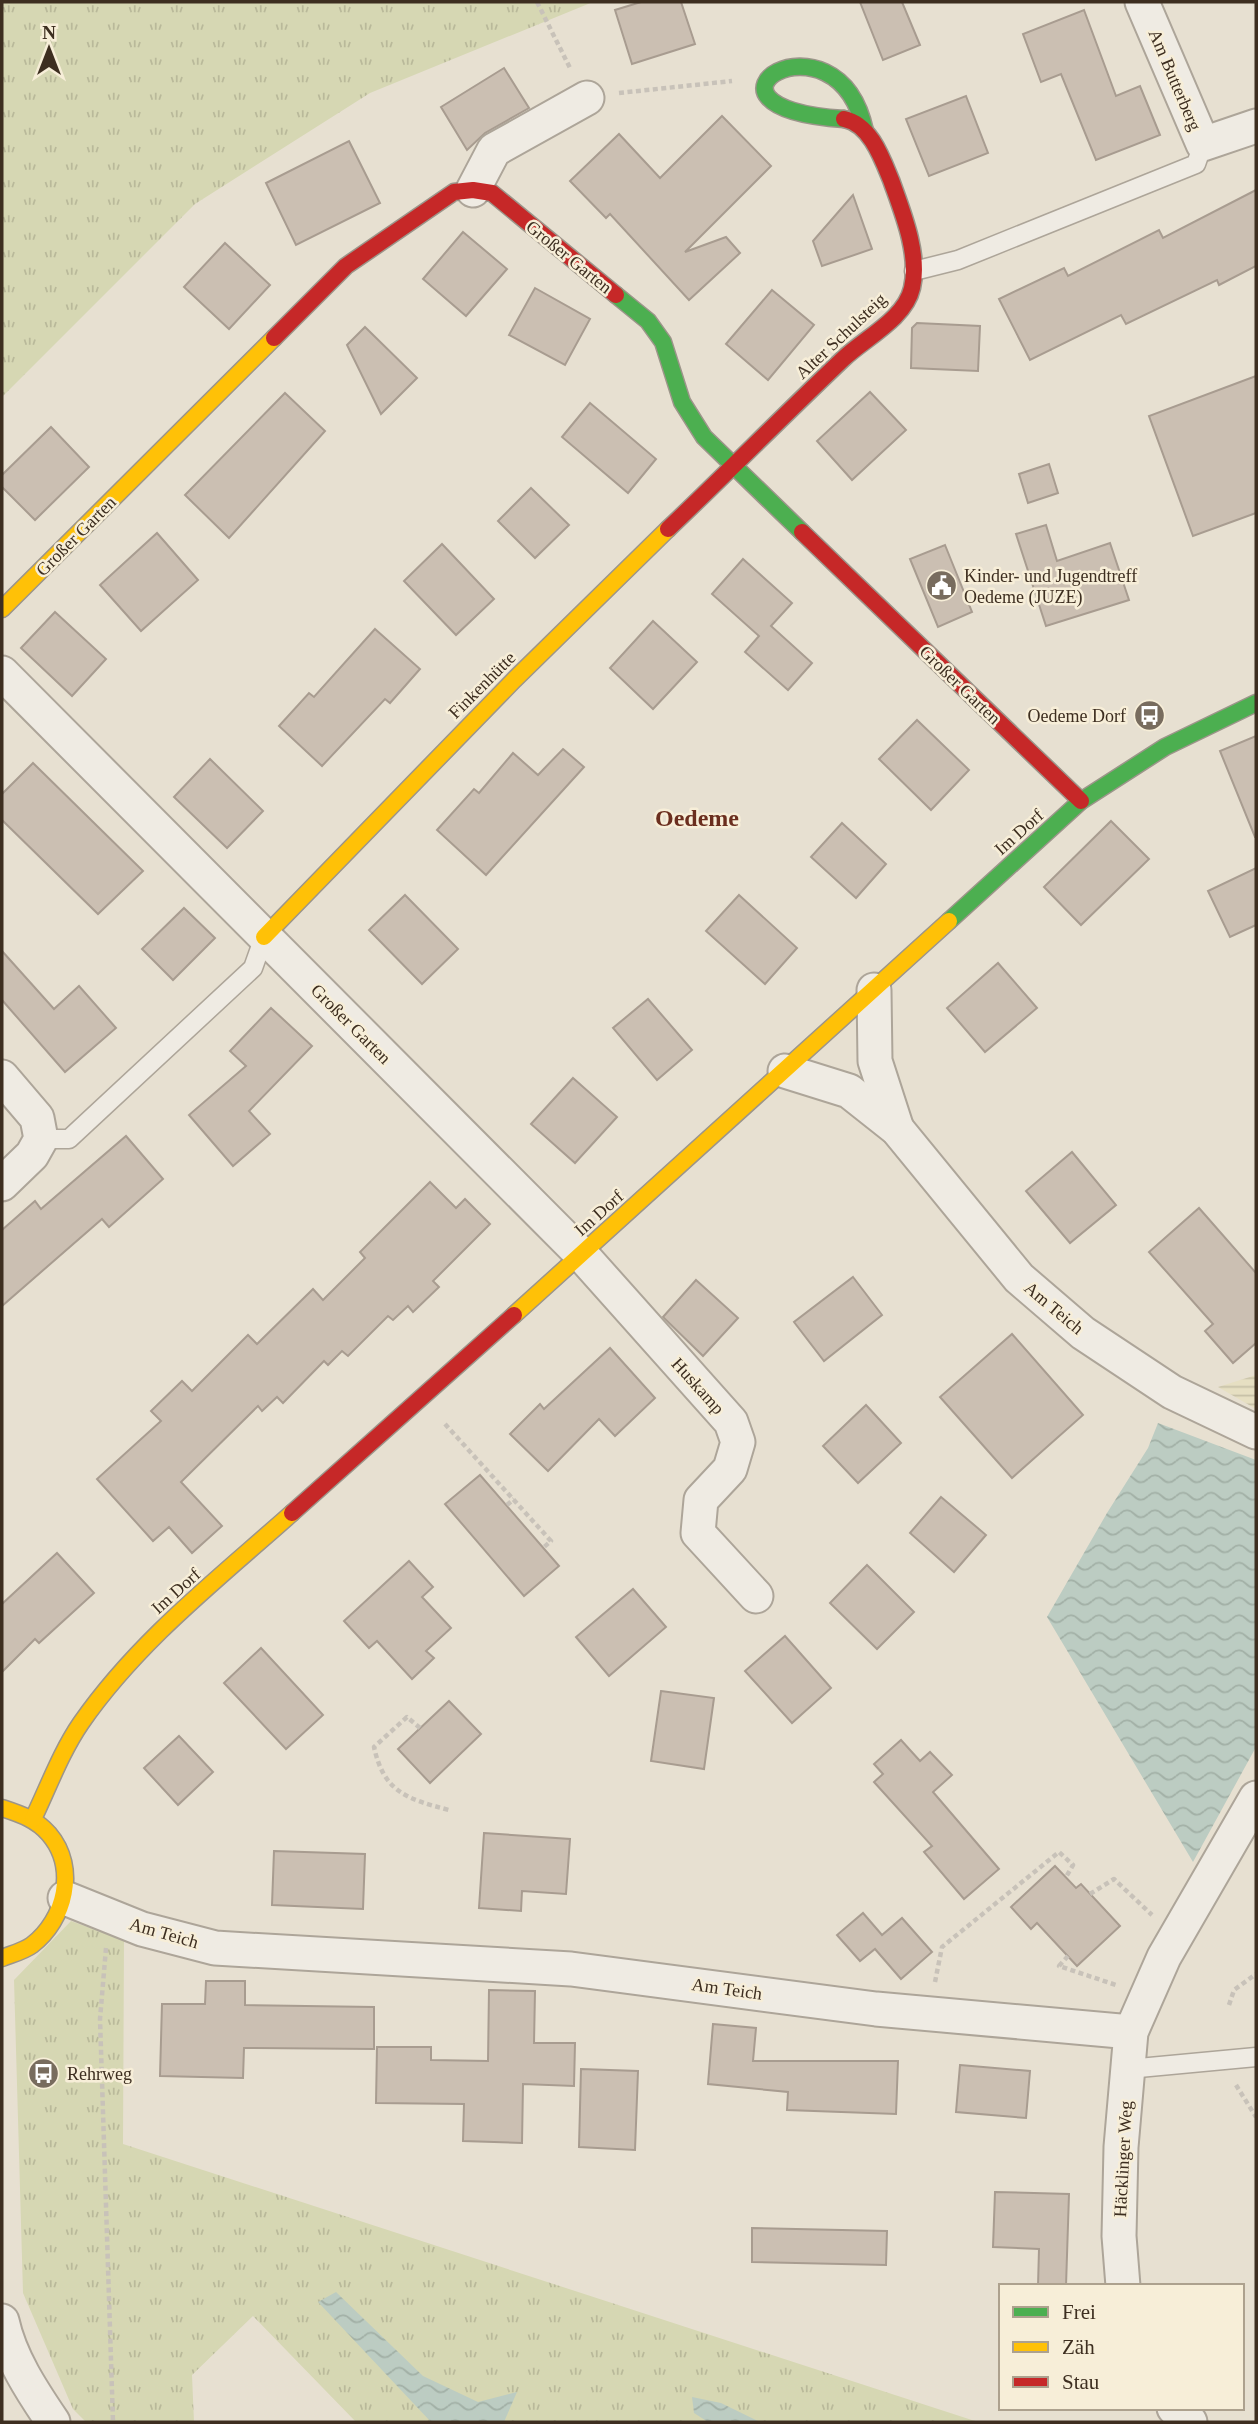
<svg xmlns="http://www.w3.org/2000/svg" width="1258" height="2424" viewBox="0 0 1258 2424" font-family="'Times New Roman',serif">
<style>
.farmland{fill:url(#farmland-rules)}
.grass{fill:url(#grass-tufts)}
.water{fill:url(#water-waves)}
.building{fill:#cbbfb2;stroke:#a89c90;stroke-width:2}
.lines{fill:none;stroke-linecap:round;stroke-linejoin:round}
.lane-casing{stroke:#ada599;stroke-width:21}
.street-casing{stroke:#ada599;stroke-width:37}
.fast-casing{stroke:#9c958a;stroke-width:19}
.slow-casing{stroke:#9c958a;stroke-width:19}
.jam-casing{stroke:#9c958a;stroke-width:19}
.path{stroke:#c8c2b9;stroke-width:4.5;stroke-dasharray:5 3.5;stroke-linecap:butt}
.lane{stroke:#efebe3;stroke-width:18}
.street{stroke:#efebe3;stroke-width:33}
.fast{stroke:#4caf50;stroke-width:16}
.slow{stroke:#ffc107;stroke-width:16}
.jam{stroke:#c62828;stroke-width:16}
.labels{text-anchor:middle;stroke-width:5;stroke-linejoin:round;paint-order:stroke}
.street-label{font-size:18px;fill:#3d2e20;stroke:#f7eed8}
.poi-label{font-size:18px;fill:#3d2e20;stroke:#f7eed8;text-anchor:start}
.district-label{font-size:24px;font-weight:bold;fill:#6b2e1e;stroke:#f7eed8}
</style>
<defs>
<pattern id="farmland-rules" width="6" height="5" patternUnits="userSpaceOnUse" patternTransform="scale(1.75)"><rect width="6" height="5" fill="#e6dfc2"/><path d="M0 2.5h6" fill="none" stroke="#c6c0a6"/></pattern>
<pattern id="grass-tufts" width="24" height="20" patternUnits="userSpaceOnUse" patternTransform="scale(1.75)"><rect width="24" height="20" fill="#d6d7b3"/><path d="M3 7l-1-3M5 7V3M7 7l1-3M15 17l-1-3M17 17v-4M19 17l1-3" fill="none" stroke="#b9b99a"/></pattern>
<pattern id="water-waves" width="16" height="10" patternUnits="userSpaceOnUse" patternTransform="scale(1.75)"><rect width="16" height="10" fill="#bcccc2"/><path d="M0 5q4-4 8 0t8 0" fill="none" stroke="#a2b0a6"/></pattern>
</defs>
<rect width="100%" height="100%" fill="#e7e0d1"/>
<polygon class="farmland" points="1256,1375 1256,1409 1218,1387"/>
<g class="grass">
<polygon points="2,2 593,2 370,93 195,204 2,397"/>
<polygon points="71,1921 124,1940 123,2144 978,2422 356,2422 253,2316 192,2375 194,2422 86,2422 73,2409 23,2293 14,1980"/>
</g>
<g class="water">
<polygon points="1158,1423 1256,1460 1256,1747 1193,1862 1047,1617 1107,1513 1148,1448"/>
<polygon points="336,2292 423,2376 478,2402 517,2392 504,2422 431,2422 318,2302"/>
<polygon points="692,2397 721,2403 760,2422 708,2422 694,2413"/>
</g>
<g class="building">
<polygon points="641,2 681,2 695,44 632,64 615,10"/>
<polygon points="860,2 902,2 920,45 883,60"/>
<polygon points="1084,10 1116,96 1140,86 1160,135 1096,160 1061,74 1041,82 1023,34"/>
<polygon points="504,68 529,108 485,133 467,150 441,107"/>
<polygon points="966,96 988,153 929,176 906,119"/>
<polygon points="722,116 771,166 685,252 726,237 740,253 689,300 610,214 606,218 570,181 619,134 660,178"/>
<polygon points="349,141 380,203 296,245 266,183"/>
<polygon points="1256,190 1256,266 1219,285 1217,280 1126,324 1121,315 1030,360 999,299 1064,268 1068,276 1159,230 1163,238"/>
<polygon points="853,195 872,249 822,266 813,241"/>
<polygon points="463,232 507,269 466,316 423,279"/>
<polygon points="225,243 270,285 229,329 184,287"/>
<polygon points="535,288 590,319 565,365 509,335"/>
<polygon points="772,290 814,325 768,380 726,344"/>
<polygon points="917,323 980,326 978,371 911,368 912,328"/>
<polygon points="365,327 417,378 381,414 347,345"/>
<polygon points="1256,376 1256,513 1193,536 1149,416"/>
<polygon points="870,392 906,430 852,480 817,441"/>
<polygon points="285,393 325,431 229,538 185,495"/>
<polygon points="590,403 656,459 628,493 562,437"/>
<polygon points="51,427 89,467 35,520 2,487 2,475"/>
<polygon points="1049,464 1058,493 1028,503 1019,474"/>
<polygon points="531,488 569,525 535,558 498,521"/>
<polygon points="1046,525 1057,561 1110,543 1129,600 1046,626 1016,534"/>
<polygon points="157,533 198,580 141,631 100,585"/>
<polygon points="442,544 494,599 456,635 404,581"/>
<polygon points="945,545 972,612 938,627 910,559"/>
<polygon points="743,559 792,603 771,626 812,663 788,690 745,652 759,636 712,594"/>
<polygon points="55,612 106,659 72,696 21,648"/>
<polygon points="653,621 697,662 653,709 610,668"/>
<polygon points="375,629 420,669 390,703 385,699 322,766 279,726 309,693 314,697"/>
<polygon points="917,720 969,770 931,810 879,759"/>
<polygon points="1256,736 1256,837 1255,837 1220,751"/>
<polygon points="563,749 584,767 486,875 437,830 474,789 479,793 513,753 538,775"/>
<polygon points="210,759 263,811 227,848 174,797"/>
<polygon points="33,763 143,871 98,914 2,820 2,794"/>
<polygon points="1111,821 1149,859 1081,925 1044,887"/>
<polygon points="842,823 886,864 856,898 811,857"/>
<polygon points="1256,868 1256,925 1230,937 1208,891"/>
<polygon points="405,895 458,949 422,984 369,930"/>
<polygon points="739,895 797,948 765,984 706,931"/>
<polygon points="184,908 215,938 173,980 142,949"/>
<polygon points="2,951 54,1009 79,986 116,1028 65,1072 2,1000"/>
<polygon points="998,963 1037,1008 985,1052 947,1008"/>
<polygon points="648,999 692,1050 657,1080 613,1028"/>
<polygon points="271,1008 312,1046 249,1111 270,1134 233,1166 189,1115 246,1066 230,1051"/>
<polygon points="573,1078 617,1117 575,1163 531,1124"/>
<polygon points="126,1136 163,1179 109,1227 102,1219 2,1306 2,1230 35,1201 41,1209"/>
<polygon points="1072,1152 1116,1205 1070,1243 1026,1191"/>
<polygon points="430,1182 456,1208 465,1199 490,1224 433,1281 439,1287 413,1312 408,1306 393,1320 388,1316 348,1356 342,1351 328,1365 324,1361 283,1403 277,1397 262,1411 258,1406 181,1482 222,1526 192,1553 169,1527 153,1541 97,1479 161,1421 151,1411 182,1381 192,1391 248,1335 257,1344 313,1289 323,1300 365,1258 360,1252"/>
<polygon points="1199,1208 1256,1273 1256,1343 1233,1363 1205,1331 1213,1324 1149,1252"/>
<polygon points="853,1277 882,1315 824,1361 794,1322"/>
<polygon points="696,1280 738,1318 703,1356 663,1317"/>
<polygon points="1012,1334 1083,1415 1012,1478 940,1397"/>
<polygon points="610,1348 655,1398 615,1436 599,1419 548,1471 510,1434 540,1404 544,1409"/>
<polygon points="866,1405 901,1443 858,1483 823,1446"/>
<polygon points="480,1475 559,1566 524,1596 445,1504"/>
<polygon points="941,1497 986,1535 954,1572 910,1533"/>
<polygon points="57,1553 94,1593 39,1643 35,1639 2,1672 2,1604"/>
<polygon points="409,1561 433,1587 422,1597 451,1628 426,1651 434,1658 412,1679 377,1641 369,1648 344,1621"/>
<polygon points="867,1565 914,1612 877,1649 830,1603"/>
<polygon points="633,1589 666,1627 609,1676 576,1637"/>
<polygon points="785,1636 831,1688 792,1723 745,1671"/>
<polygon points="261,1648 323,1715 286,1749 224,1683"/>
<polygon points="661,1691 714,1698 704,1769 651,1761"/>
<polygon points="449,1701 481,1734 430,1783 398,1749"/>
<polygon points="179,1736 213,1772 178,1805 144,1768"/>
<polygon points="901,1740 920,1761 930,1752 952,1775 933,1792 999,1869 964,1899 924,1852 932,1846 874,1782 883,1774 874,1764"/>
<polygon points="484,1833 570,1839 566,1894 522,1891 521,1911 479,1908"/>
<polygon points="274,1851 365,1854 363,1909 272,1905"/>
<polygon points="1055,1866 1076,1888 1081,1884 1120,1926 1077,1966 1037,1923 1031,1929 1011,1907"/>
<polygon points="863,1913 882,1935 902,1918 932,1952 901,1979 875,1949 860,1961 837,1935"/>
<polygon points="206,1981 245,1981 245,2005 374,2007 374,2049 244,2048 243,2078 160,2076 162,2004 205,2004"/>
<polygon points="489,1990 535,1991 534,2043 575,2043 574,2086 523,2084 522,2143 463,2141 464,2104 376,2103 377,2047 431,2047 431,2060 488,2061"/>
<polygon points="713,2024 756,2028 753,2061 898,2061 896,2114 787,2110 788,2092 708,2084"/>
<polygon points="960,2065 1030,2071 1026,2118 956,2112"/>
<polygon points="581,2069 638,2071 635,2150 579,2147"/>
<polygon points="995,2192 1069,2194 1066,2286 1038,2286 1039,2249 993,2247"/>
<polygon points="752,2228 887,2231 886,2265 752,2262"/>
</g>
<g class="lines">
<defs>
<g id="lane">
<polyline points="914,271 958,260 1196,164 1203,144"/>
<polyline points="41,1139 69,1139 253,968 264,937"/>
<polyline points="1128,2069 1256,2057"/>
</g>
<g id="street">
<polyline points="1142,2 1203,144 1256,126"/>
<polyline points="473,190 494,150 587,98"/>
<polyline points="2,673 582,1255 731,1422 738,1442 730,1469 701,1500 698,1533 756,1596"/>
<polyline points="874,990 875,1061 897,1129"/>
<polyline points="785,1071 849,1091 897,1129 1019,1278 1083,1333 1172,1392 1256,1432"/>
<polyline points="2,1077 37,1118 41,1139 32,1155 2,1184"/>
<polyline points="65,1898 142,1929 215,1948 571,1969 876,2009 1131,2032"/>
<polyline points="1123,2286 1119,2236 1121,2147 1131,2032 1164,1957 1256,1798"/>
<path d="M2 2321C10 2358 32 2391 53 2422"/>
<polyline points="1174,2408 1190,2422"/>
</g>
<g id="fast">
<path d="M844 119C667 108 837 0 865 131"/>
<polyline points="616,295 648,321 663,342 682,402 704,437 802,532"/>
<polyline points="949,921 1081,801 1165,747 1256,703"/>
</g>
<g id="slow">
<polyline points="2,609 274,338"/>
<polyline points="264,937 514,680 668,529"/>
<polyline points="514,1315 949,921"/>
<path d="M2 1808C20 1814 36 1819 49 1834 78 1868 65 1920 32 1945 24 1951 12 1954 2 1958"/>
<path d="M33 1819C48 1788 61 1752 81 1723 138 1641 218 1579 292 1513"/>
</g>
<g id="jam">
<polyline points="274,338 346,266 454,192 473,190 492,193 616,295"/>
<path d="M668 529C727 473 784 415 843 359 865 338 905 319 912 288 920 254 902 211 891 180 882 158 870 124 844 119"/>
<polyline points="802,532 1081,801"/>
<polyline points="292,1513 514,1315"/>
</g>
</defs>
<use href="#lane" class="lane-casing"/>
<use href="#street" class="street-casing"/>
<use href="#fast" class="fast-casing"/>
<use href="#slow" class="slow-casing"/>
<use href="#jam" class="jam-casing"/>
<g class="path">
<polyline points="537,2 571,70"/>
<polyline points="619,93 732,81"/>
<polyline points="445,1424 551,1541 543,1548"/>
<polyline points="507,1505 514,1499"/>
<path d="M420 1728 407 1717 374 1747C384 1793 408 1799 449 1810"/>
<polyline points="1090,1894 1114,1879 1152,1915"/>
<polyline points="106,1948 100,2019 113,2422"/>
<polyline points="1068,1956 1059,1966 1116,1985"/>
<polyline points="935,1982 942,1947 1059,1852 1073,1865 1066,1877"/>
<polyline points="1229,2005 1234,1990 1256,1974"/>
<polyline points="1236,2085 1256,2117"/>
</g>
<use href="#lane" class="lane"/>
<use href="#street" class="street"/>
<use href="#fast" class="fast"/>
<use href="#slow" class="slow"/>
<use href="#jam" class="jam"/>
</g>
<defs>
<symbol id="civic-disc" viewBox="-11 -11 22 22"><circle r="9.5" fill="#786c5e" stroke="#f7eed8"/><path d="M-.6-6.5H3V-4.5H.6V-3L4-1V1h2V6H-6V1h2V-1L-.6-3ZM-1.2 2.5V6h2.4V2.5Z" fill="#fff"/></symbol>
<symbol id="bus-disc" viewBox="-11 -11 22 22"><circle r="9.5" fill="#786c5e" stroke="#f7eed8"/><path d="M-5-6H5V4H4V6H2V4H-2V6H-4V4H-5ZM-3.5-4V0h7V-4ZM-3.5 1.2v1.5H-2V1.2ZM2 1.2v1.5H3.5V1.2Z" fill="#fff"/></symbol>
</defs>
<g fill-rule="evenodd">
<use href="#civic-disc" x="924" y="568" width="35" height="35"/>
<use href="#bus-disc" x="1132" y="698" width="35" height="35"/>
<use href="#bus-disc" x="26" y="2056" width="35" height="35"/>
</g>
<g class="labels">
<g class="street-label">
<text transform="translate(1175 80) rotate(67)" y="6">Am Butterberg</text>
<text transform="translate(569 257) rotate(39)" y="6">Großer Garten</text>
<text transform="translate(841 336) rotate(-43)" y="6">Alter Schulsteig</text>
<text transform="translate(76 536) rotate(-45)" y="6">Großer Garten</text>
<text transform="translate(482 685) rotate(-45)" y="6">Finkenhütte</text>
<text transform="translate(960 685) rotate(44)" y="6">Großer Garten</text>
<text transform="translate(1019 832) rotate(-42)" y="6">Im Dorf</text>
<text transform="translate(351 1024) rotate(45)" y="6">Großer Garten</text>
<text transform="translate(599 1213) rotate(-42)" y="6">Im Dorf</text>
<text transform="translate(1054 1308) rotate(40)" y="6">Am Teich</text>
<text transform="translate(698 1386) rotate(48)" y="6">Huskamp</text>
<text transform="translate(176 1591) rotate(-42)" y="6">Im Dorf</text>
<text transform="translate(164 1933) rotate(16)" y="6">Am Teich</text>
<text transform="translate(727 1989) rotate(8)" y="6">Am Teich</text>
<text transform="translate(1123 2159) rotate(-87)" y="6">Häcklinger Weg</text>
</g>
<g class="poi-label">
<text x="964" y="582">Kinder- und Jugendtreff<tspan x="964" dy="21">Oedeme (JUZE)</tspan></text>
<text x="1126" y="722" text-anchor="end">Oedeme Dorf</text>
<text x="67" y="2080">Rehrweg</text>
</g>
<g class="district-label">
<text x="697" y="826">Oedeme</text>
</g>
</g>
<rect width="1258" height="2424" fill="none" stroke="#3d2e20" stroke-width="7"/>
<rect x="999" y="2284" width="245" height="126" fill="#f7eed8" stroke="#ada18e" stroke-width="2"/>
<rect x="1013" y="2307" width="35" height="10" fill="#4caf50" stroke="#ada18e" stroke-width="2"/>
<text x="1062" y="2319" font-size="21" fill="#3d2e20">Frei</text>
<rect x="1013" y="2342" width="35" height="10" fill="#ffc107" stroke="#ada18e" stroke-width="2"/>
<text x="1062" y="2354" font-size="21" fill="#3d2e20">Zäh</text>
<rect x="1013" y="2377" width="35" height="10" fill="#c62828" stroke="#ada18e" stroke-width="2"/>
<text x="1062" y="2389" font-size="21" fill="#3d2e20">Stau</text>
<g transform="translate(49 49)" stroke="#f7eed8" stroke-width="5" paint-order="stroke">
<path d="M0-5L12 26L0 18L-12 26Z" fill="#3d2e20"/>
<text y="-10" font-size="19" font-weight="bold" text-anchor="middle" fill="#3d2e20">N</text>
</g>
</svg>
